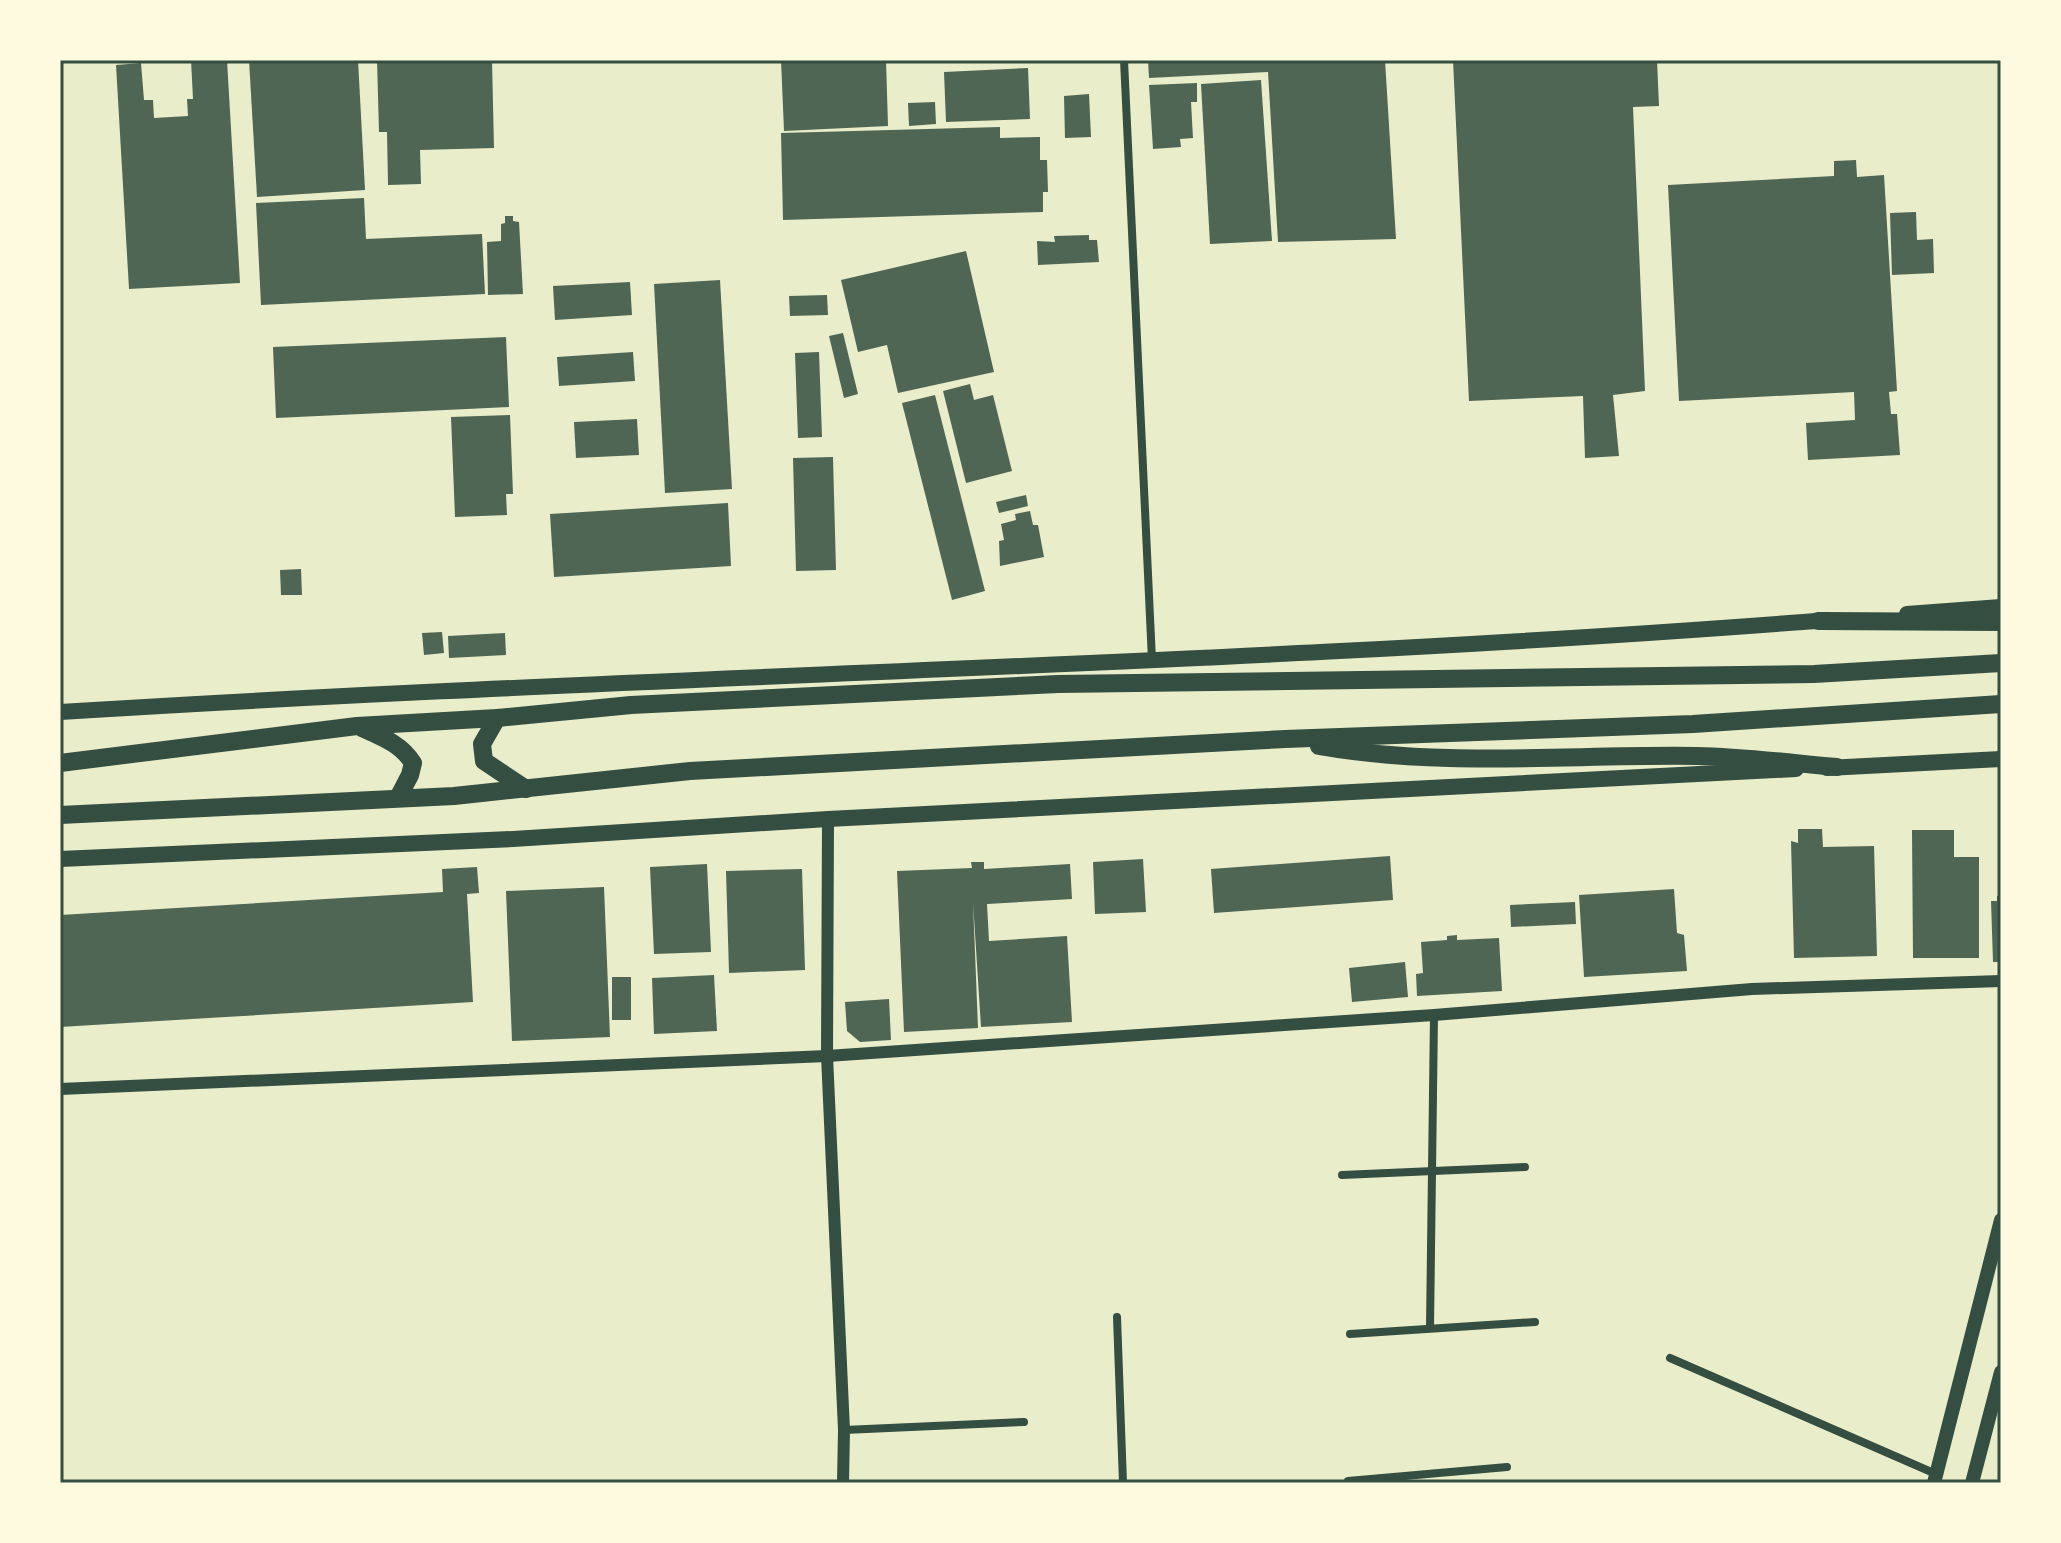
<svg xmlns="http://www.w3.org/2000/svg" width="2061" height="1543" viewBox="0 0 2061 1543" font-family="Cabin,sans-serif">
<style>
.building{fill:#4f6655}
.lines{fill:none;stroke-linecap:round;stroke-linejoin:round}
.minor{stroke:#344e41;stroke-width:8}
.tertiary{stroke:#344e41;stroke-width:12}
.secondary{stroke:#344e41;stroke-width:14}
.primary{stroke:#344e41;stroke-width:16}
.trunk{stroke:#344e41;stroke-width:18}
.neatline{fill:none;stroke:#344e41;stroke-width:3}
</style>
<rect width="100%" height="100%" fill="#e9edc9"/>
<g class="building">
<polygon points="191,60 227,60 240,283 129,289 116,65 141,63 144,100 153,100 154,118 188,116 187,99 193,99"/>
<polygon points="249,60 358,60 365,190 257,197"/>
<polygon points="377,60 492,60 494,148 420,150 421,184 388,185 387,132 379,132"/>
<polygon points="781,60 886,60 888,126 784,131"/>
<polygon points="1148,60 1385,60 1396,239 1278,242 1268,72 1149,78"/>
<polygon points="1453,60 1657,60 1659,106 1633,107 1645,391 1613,395 1619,456 1585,458 1583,396 1469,401"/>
<polygon points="1028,68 1030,119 946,122 944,72"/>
<polygon points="1261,80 1272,241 1210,244 1201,84"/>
<polygon points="1197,83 1197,102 1191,102 1193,138 1180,139 1181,147 1153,149 1149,85"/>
<polygon points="1089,94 1091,137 1065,138 1064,96"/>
<polygon points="935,102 936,124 909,126 908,103"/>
<polygon points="1000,127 1000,138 1040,137 1040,160 1047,160 1048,192 1043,192 1043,212 783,220 781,133"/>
<polygon points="1856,160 1857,177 1884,175 1897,391 1889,392 1891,414 1897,414 1900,455 1808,460 1806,423 1855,420 1854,392 1679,401 1668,185 1834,176 1834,161"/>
<polygon points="364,198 366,239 482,234 485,294 261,305 256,203"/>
<polygon points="1916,212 1917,240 1933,239 1934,273 1892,275 1890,213"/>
<polygon points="505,216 513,216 513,221 519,222 523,294 488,295 487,242 501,241 501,224 505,223"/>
<polygon points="1089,235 1089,240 1097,240 1099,262 1038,265 1037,241 1055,242 1054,236"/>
<polygon points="966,251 994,372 898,393 887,345 858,352 841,280"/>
<polygon points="720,280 732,489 665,493 654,284"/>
<polygon points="630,282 632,315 555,320 553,286"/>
<polygon points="827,295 828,315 790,316 789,296"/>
<polygon points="843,333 858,394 844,398 829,336"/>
<polygon points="506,337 509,407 276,418 273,347"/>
<polygon points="633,352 635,381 559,386 557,357"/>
<polygon points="819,352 822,437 798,438 795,353"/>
<polygon points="970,384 974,400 993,395 1012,471 966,483 943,391"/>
<polygon points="935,395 985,591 952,600 902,403"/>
<polygon points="510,415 513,494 506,494 507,515 455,517 451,417"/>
<polygon points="637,419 639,455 576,458 574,422"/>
<polygon points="833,457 836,570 796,571 793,458"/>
<polygon points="1026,495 1028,506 999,513 996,502"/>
<polygon points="728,503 731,566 554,577 550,514"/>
<polygon points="1030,511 1033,525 1038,525 1044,557 1000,566 999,541 1004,540 1001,524 1016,520 1015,514"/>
<polygon points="301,569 302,595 281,595 280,570"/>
<polygon points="442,632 444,653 424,655 422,633"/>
<polygon points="505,633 506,655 449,658 448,636"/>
<polygon points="1798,829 1822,829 1823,847 1874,846 1877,956 1794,958 1791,841 1798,843"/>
<polygon points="1912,830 1954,830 1954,857 1979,857 1979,958 1913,958"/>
<polygon points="1390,856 1393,900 1214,913 1211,869"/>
<polygon points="1143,859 1146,912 1095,914 1093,862"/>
<polygon points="971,862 984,862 984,869 1070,864 1072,899 987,904 989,941 1067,936 1072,1022 981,1027 973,902 978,1028 904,1032 897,871 972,868"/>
<polygon points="707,864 711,952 654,954 650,867"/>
<polygon points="477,867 479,893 467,894 473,1002 60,1027 60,915 443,892 442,869"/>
<polygon points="802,869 805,970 729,973 726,871"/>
<polygon points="604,887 610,1037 512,1041 506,891"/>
<polygon points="1674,889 1677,933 1684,935 1687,971 1584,977 1579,895"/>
<polygon points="1997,896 2001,896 2001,962 1993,962 1991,901 1997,901"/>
<polygon points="1575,902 1576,924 1511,927 1510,905"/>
<polygon points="1457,935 1457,940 1499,938 1502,991 1417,996 1416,974 1423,973 1421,942 1447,940 1447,936"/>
<polygon points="1405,962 1408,997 1352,1002 1349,968"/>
<polygon points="714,975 717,1031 654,1034 652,978"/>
<rect x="612" y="977" width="19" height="43"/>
<polygon points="889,999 891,1040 860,1042 847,1031 845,1002"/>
</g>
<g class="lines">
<g class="minor">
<polyline points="1124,60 1152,660"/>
<polyline points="1342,1175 1525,1167"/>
<polyline points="1117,1317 1123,1483"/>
<polyline points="1430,1328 1434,1015"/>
<polyline points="1350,1334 1535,1322"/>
<polyline points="1670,1358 1936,1474"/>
<polyline points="844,1430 1024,1422"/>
<polyline points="1348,1481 1507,1467"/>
</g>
<g class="tertiary">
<polyline points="828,819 827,1056 844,1430 843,1483"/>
<polyline points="60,1089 827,1056 1434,1015 1752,989 2001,981"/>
</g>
<g class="secondary">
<polyline points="1934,1483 2001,1220"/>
<polyline points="1972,1483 2001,1372"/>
</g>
<g class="primary">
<polyline points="1907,614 2001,607"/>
<path d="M60 712C649 675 1239 666 1828 620"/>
<polyline points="1827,768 2001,759"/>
<polyline points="60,859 513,839 828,819 1796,769"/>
</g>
<g class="trunk">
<polyline points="1818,621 2001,622"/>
<polyline points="497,718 482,744 484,761 526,789"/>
<path d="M362 728C382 737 401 744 413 763L410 775 398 798"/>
<path d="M1319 746C1443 768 1572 754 1697 756 1744 757 1791 763 1837 767"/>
<polyline points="60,763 357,726 497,718 631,705 1058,684 1814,674 2001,663"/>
<polyline points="60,815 454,796 690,771 1285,739 1693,724 2001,704"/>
</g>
</g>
<rect width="2061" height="1543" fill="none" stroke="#fefae0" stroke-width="124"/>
<rect x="62" y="62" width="1937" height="1419" class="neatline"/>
</svg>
